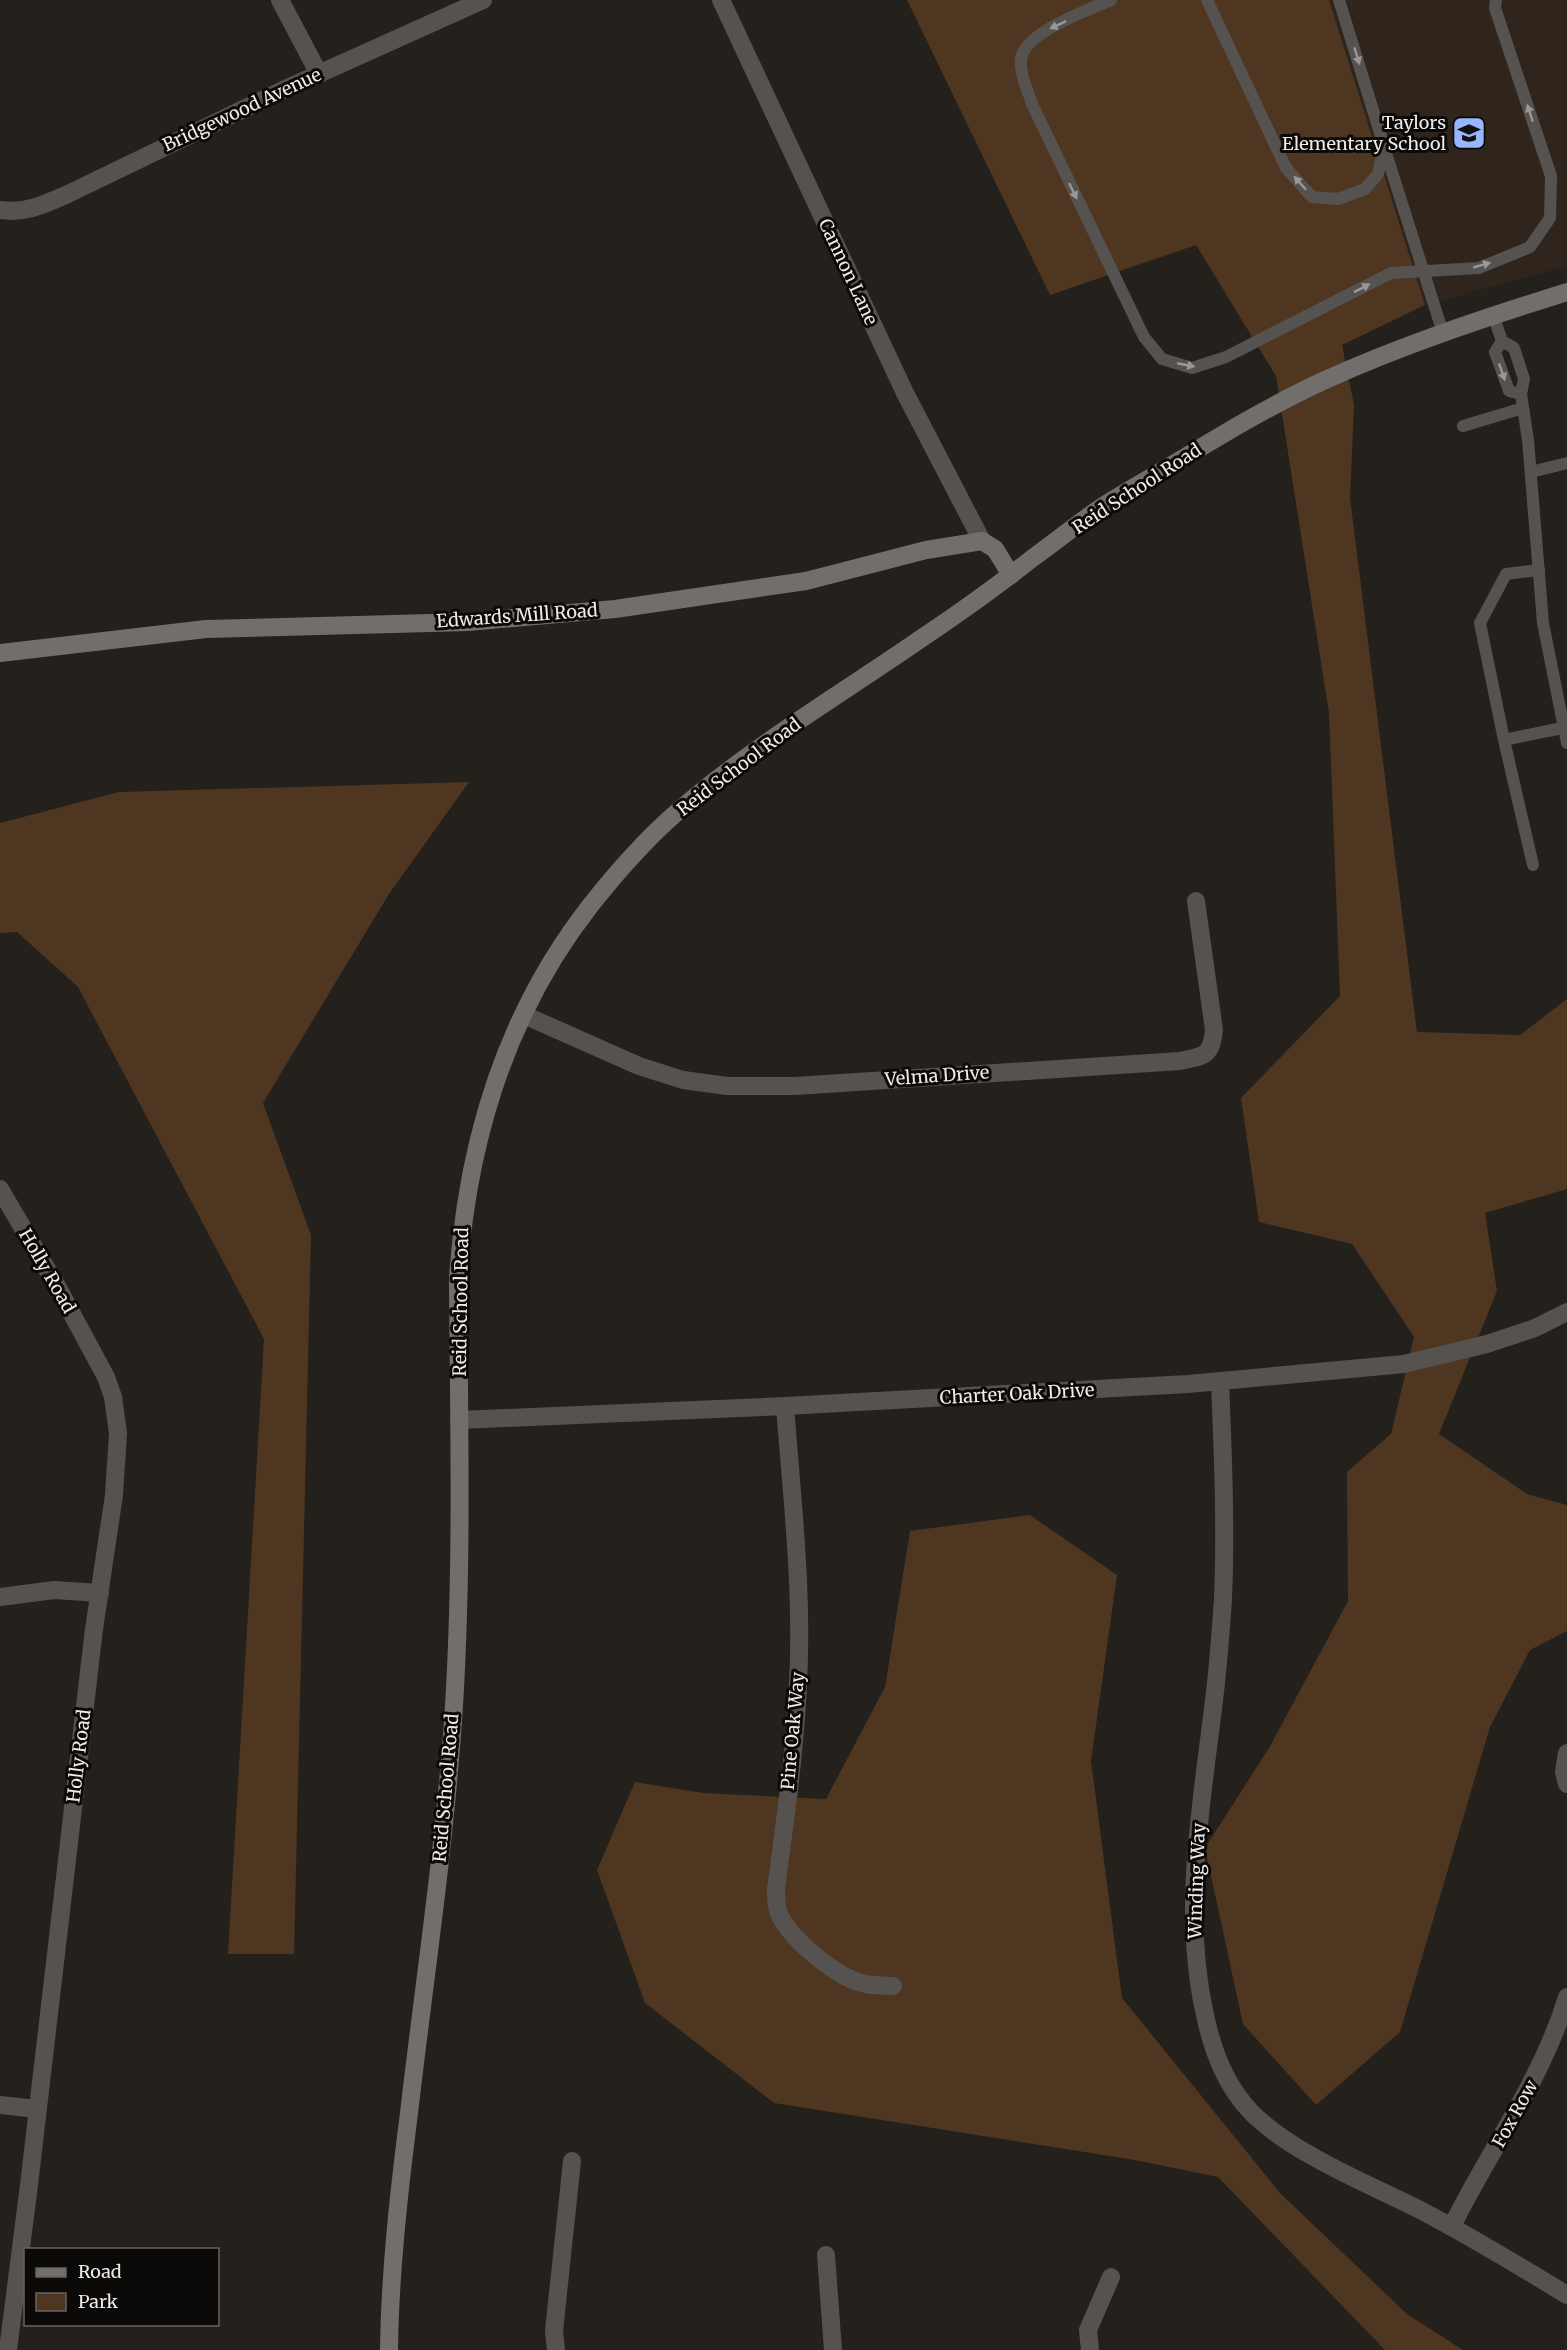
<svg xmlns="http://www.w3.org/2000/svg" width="1567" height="2350" viewBox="0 0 1567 2350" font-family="Merriweather,serif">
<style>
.built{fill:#2f251d}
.green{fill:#4f3620}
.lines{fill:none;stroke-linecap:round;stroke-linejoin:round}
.lane{stroke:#555250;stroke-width:12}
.street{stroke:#555250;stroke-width:18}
.secondary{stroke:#726e6b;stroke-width:18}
.oneway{fill:#9a9794}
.labels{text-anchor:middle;stroke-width:6;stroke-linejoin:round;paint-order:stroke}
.street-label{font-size:18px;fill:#eeebe8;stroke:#0c0a08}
.poi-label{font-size:18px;fill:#eeebe8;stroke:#0c0a08;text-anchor:end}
</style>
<rect width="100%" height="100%" fill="#24201c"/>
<polygon class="built" points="1329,0 1567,0 1567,266 1425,305"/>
<g class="green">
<polygon points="907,0 1329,0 1425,305 1342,345 1354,405 1350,498 1417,1032 1520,1035 1567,999 1567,1189 1485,1213 1497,1291 1439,1434 1527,1494 1567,1505 1567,1631 1530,1650 1490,1727 1400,2032 1316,2105 1243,2024 1205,1848 1269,1748 1348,1601 1347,1472 1391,1434 1414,1337 1352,1244 1259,1222 1241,1098 1340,996 1329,713 1276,376 1196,245 1050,295"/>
<polygon points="469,782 389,894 263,1103 311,1235 294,1954 228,1954 264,1339 78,987 17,932 0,933 0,823 119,792"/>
<polygon points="1030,1515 1117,1575 1091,1761 1122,1998 1281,2194 1407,2314 1463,2350 1385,2350 1218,2177 1135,2160 774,2103 645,2003 597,1870 635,1782 703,1793 826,1799 885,1687 910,1531"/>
</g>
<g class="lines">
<g class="lane">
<path d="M1111 0C1088 10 1030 31 1022 55 1017 69 1028 90 1032 104L1144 337 1162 359 1192 368 1226 357 1391 273 1479 268 1530 247 1550 218 1551 176 1495 8 1496 0"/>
<polyline points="1207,0 1286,168 1312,197 1338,199 1365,189 1378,174 1384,146 1339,0"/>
<polyline points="1385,150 1443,333"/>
<polyline points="1493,315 1502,341 1514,348 1524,379 1521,394 1528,440 1543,623 1567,743"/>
<polyline points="1502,341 1495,352 1509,391 1521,394"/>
<polyline points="1463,426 1523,408"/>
<polyline points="1531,472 1567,463"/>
<polyline points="1539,570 1506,574 1480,623 1504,740 1562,728"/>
<polyline points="1504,740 1533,865"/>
</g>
<g class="street">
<polyline points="280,0 319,74"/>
<polyline points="721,0 905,393 982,541"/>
<path d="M0 210C25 214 45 204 68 194L283 90 483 0"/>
<path d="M524 1015 639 1066 683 1080 727 1086H795L1180 1061C1205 1056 1211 1056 1214 1030L1196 901"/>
<polyline points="0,1189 58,1288 106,1377 113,1397 118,1433 114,1495 94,1629 29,2185 8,2350"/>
<path d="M1220 1382C1223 1454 1226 1527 1223 1599 1221 1627 1219 1655 1216 1683 1204 1793 1180 1904 1205 2015 1213 2052 1226 2087 1253 2114 1295 2155 1369 2184 1422 2211 1472 2237 1519 2266 1567 2295"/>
<path d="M785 1406C792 1498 803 1592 798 1684 795 1753 785 1821 776 1889 776 1898 776 1908 780 1916 793 1941 838 1979 866 1984 874 1986 884 1985 893 1986"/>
<polyline points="459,1420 785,1406 1188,1384 1404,1364 1487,1344 1535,1328 1567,1312"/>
<polyline points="0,1597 54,1590 100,1593"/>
<polyline points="1567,1753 1564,1772 1567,1784"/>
<polyline points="0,2105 37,2109"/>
<path d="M1452 2226C1490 2149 1542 2080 1567 1997"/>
<polyline points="826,2255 833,2350"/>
<polyline points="556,2350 554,2331 572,2161"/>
<polyline points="1090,2350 1088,2330 1111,2277"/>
</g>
<g class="secondary">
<polyline points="0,653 206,629 468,622 615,609 806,581 926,550 982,541 995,549 1011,575"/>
<path d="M389 2350C390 2271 399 2192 409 2113 424 1983 444 1852 453 1721 463 1574 459 1426 458 1278 467 1143 505 1015 590 906 616 873 644 841 676 813 750 748 838 696 919 640 958 614 997 586 1034 557 1055 542 1076 525 1097 510 1121 494 1147 480 1172 465 1221 435 1271 405 1323 381 1402 345 1484 318 1567 292"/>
</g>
</g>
<defs><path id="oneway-solid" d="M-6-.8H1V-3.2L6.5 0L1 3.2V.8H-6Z" transform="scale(1.5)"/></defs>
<g class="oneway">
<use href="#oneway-solid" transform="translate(1058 25) rotate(155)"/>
<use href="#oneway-solid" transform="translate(1357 56) rotate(73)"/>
<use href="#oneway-solid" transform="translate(1530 113) rotate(-108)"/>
<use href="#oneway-solid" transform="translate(1300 183) rotate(-132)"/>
<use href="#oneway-solid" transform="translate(1073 191) rotate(64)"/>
<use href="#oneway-solid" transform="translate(1482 265) rotate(-16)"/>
<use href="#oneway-solid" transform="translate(1362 288) rotate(-27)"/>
<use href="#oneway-solid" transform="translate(1186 365) rotate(11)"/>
<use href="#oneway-solid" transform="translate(1502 372) rotate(71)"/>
</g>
<defs>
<symbol id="school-square" viewBox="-11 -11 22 22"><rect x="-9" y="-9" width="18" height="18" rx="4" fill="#97b6fd" stroke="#0c0a08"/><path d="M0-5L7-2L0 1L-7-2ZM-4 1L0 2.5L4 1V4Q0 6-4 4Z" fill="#111"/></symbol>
</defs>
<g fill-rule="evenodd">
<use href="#school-square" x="1450" y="114" width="38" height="38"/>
</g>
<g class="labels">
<g class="street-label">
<text transform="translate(242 110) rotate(-25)" y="6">Bridgewood Avenue</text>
<text transform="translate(848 272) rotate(65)" y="6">Cannon Lane</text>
<text transform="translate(1137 489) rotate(-33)" y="6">Reid School Road</text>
<text transform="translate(517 616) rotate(-4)" y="6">Edwards Mill Road</text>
<text transform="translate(739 767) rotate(-37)" y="6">Reid School Road</text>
<text transform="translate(937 1076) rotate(-4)" y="6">Velma Drive</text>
<text transform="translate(47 1271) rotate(60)" y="6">Holly Road</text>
<text transform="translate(461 1302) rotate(-89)" y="6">Reid School Road</text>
<text transform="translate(1017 1394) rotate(-3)" y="6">Charter Oak Drive</text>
<text transform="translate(793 1731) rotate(-85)" y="6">Pine Oak Way</text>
<text transform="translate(79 1756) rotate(-83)" y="6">Holly Road</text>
<text transform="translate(446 1788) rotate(-85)" y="6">Reid School Road</text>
<text transform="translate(1197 1881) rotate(-88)" y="6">Winding Way</text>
<text transform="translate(1515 2114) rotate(-61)" y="6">Fox Row</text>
</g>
<g class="poi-label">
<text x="1446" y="129">Taylors<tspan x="1446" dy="21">Elementary School</tspan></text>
</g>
</g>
<rect x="24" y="2248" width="195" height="78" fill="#0c0a08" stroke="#666462" stroke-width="1.5"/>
<rect x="36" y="2268" width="30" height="9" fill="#726e6b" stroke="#666462" stroke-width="1.5"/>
<text x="78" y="2278" font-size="18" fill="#eeebe8">Road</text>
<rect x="36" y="2293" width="30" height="18" fill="#4f3620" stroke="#666462" stroke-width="1.5"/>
<text x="78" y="2308" font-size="18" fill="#eeebe8">Park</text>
</svg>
